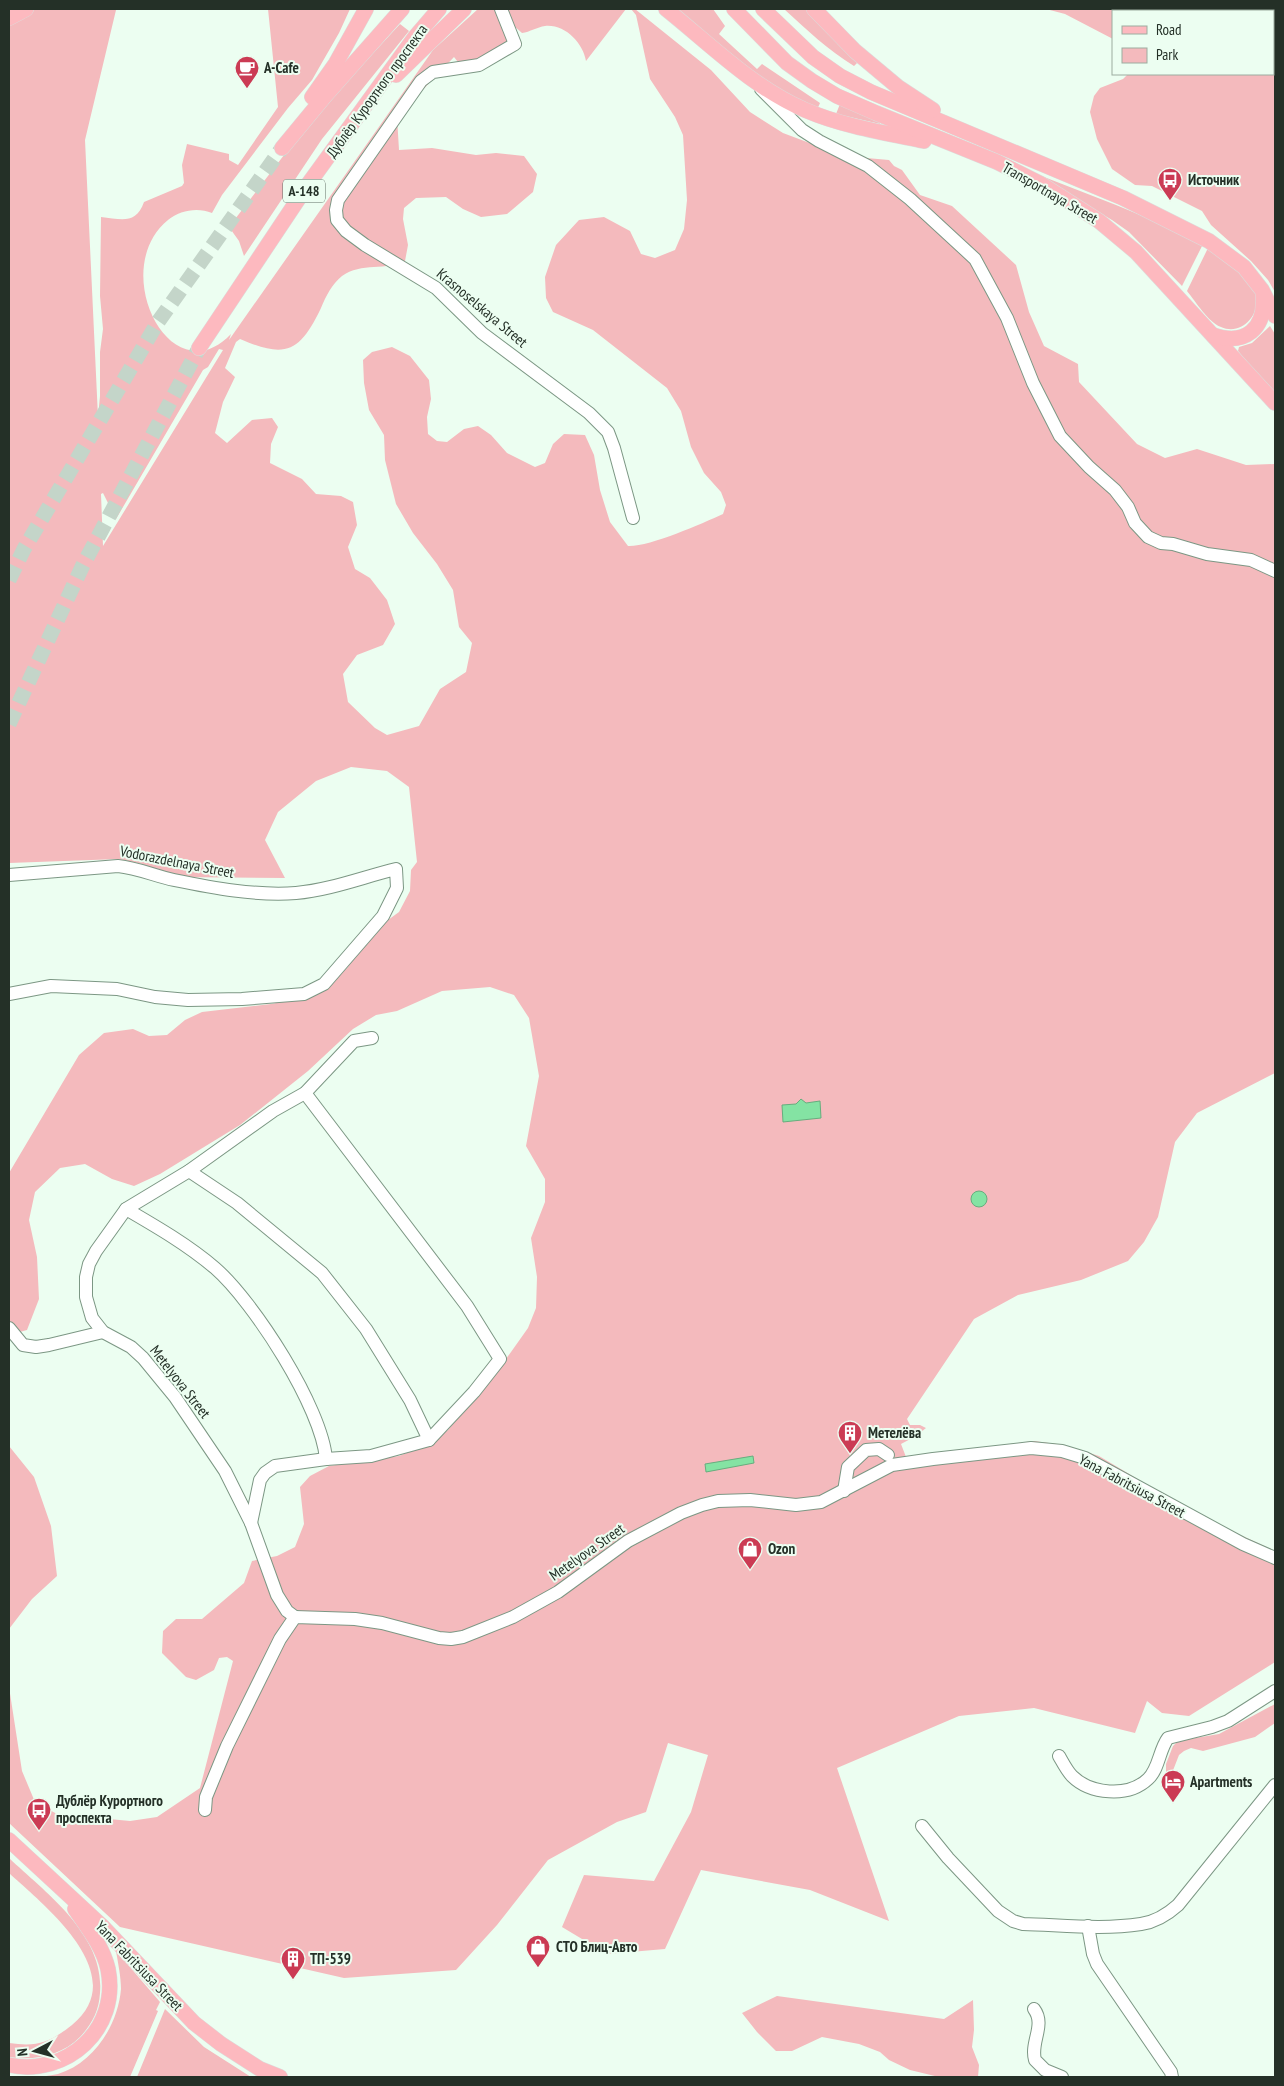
<svg xmlns="http://www.w3.org/2000/svg" width="1284" height="2086" viewBox="0 0 1284 2086" font-family="'PT Sans Narrow',sans-serif">
<style>
.green{fill:#f4babd;fill-rule:evenodd}
.water{fill:#84e3a3;stroke:#67ad7e}
.lines{fill:none;stroke-linecap:round;stroke-linejoin:round}
.major-tunnel{stroke:#c4d5c9;stroke-width:15;stroke-dasharray:15 8;stroke-linecap:butt}
.minor-casing{stroke:#7c9784;stroke-width:14}
.major-casing{stroke:#dcdedc;stroke-width:16}
.minor{stroke:#fff;stroke-width:12}
.major{stroke:#fdb9bf;stroke-width:15}
.labels{text-anchor:middle;stroke-width:4;stroke-linejoin:round;paint-order:stroke}
.shield{fill:#ecfef1;stroke:#606e64;stroke-width:1}
.shield-label{font-size:14px;font-weight:bold;fill:#243027}
.poi-label{font-size:15px;font-weight:bold;fill:#243027;stroke:#ecfef1;text-anchor:start}
.street-label{font-size:15px;fill:#243027;stroke:#ecfef1}
</style>
<rect width="100%" height="100%" fill="#ecfef1"/>
<g class="green">
<path d="M9 9H120L116 10 85 140 98 417 100 396V352L103 329 100 296 101 217C121 219 136 225 144 202L182 186 184 183 182 165 187 144 229 154V160L238 165 278 107 268 9H350L339 33 312 80 288 108 222 195 212 213C198 207 180 210 168 220 107 270 171 397 231 334L229 340 433 50 478 9H626L586 61C583 43 565 24 545 26 537 27 530 32 522 33L514 26 509 40 474 61 458 62 454 57 397 117 399 150 432 148 476 155 496 153 524 156 537 174 533 192 507 214 481 217 463 209 446 197 416 198 404 208 403 219 408 245 405 261C387 271 361 262 342 276 332 284 326 296 321 308 300 352 286 359 240 339L236 342 225 368 235 377 223 402 215 433 227 443 252 420 272 418 278 427 271 444 270 463 302 479 316 494 341 496 353 502 357 525 348 547 355 569 370 578 387 600 395 624 383 645 357 655 343 674 348 702 375 728 387 735 419 726 440 689 466 672 472 643 459 627 453 590 437 564 413 533 396 504 385 460 384 435 369 410 364 383 363 360 372 352 392 347 410 356 429 380 431 399 427 417 428 434 437 441 447 442 464 429 478 426 491 435 507 453 535 467 545 463 553 444 564 434 585 435 594 455 600 490 610 522 628 546C649 547 701 524 723 514L726 505 721 492 704 473 691 447 681 411 667 388 593 330 553 312 546 298 545 277 556 245 579 220 604 217 630 231 641 254 655 258 675 250 684 229 687 200 683 135 675 117 650 79 636 15 631 9H635L711 70 750 112 783 133 844 156 889 160 894 166 902 170 920 195 952 206 1016 265 1029 312 1044 346 1078 364 1079 382 1137 444 1165 458 1197 449 1246 465 1275 464V1073L1197 1113 1175 1142 1158 1217 1144 1242 1128 1261 1081 1280 1018 1295 974 1319 907 1419 910 1425H920L926 1428 916 1436 901 1444 906 1457 1034 1441 1064 1445 1099 1456 1201 1517 1275 1551V1662L1189 1716 1162 1713 1147 1701 1135 1733 1034 1708 959 1716 837 1768 889 1921 810 1890 701 1870 665 1949 607 1954 562 1927 584 1875 654 1881 691 1812 708 1755 668 1743 646 1812 617 1822 548 1860 497 1925 456 1970 344 1978 120 1927 9 1823V1446L34 1477 51 1526 57 1576 32 1599 9 1629V1687L22 1771 35 1802 57 1814 130 1821 157 1817 200 1788 233 1661 227 1657 219 1658 214 1670 196 1680 186 1677 162 1653 163 1631 176 1619H202L244 1583 252 1561 277 1556 295 1547 304 1524 300 1487 310 1476 329 1466 399 1456 427 1445 448 1430 501 1366 528 1328 536 1308 537 1277 531 1238 545 1202V1179L526 1146 539 1076 529 1018 514 995 490 987 442 991 397 1011 376 1015 353 1029 308 1071 240 1125 160 1174 134 1186 112 1179 85 1164 60 1168 35 1192 29 1220 37 1257 39 1299 27 1330 9 1335V1173L79 1055 104 1033 133 1029 149 1036 167 1035 185 1020 202 1012 271 1004 303 998 328 986 347 968 373 931 399 912 410 891 411 870 417 862 409 787 387 771 351 767 316 781 278 812 265 840 285 878 176 877 142 864 119 859 9 863ZM219 349 223 350 103 546 101 494 103 493 116 519 203 370 208 367Z"/>
<polygon points="674,9 713,9 725,26 719,34 757,69 762,64 820,103 816,112 780,94"/>
<path d="M784 9H806L860 60 854 66C828 50 807 30 784 9Z"/>
<polygon points="1046,9 1115,9 1121,11 1113,11 1113,39 1065,14"/>
<polygon points="400,24 409,31 322,139 244,256 239,241 229,227 307,125"/>
<polygon points="1273,47 1275,50 1275,292 1268,280 1251,261 1211,225 1202,211 1152,186 1135,185 1112,169 1097,139 1090,112 1094,96 1100,88 1123,79 1128,74 1273,74"/>
<polygon points="840,104 879,121 880,124 836,114"/>
<polygon points="1039,175 1116,205 1184,233 1203,244 1182,286 1129,232 1112,220 1040,178"/>
<path d="M1208 248C1223 259 1241 271 1252 286 1267 306 1245 338 1221 327 1208 322 1196 302 1187 291Z"/>
<polygon points="1270,326 1275,334 1275,395 1238,351 1239,347 1252,343"/>
<polygon points="1275,1704 1275,1723 1255,1737 1203,1751 1191,1748 1184,1751 1179,1755 1172,1773 1166,1774 1166,1764 1173,1746 1178,1741 1219,1734"/>
<path d="M9 1858C46 1893 105 1935 100 1993 99 2011 92 2024 80 2037 61 2056 34 2061 9 2057V2043C37 2047 49 2043 72 2025 133 1975 45 1906 9 1873Z"/>
<path d="M116 1951 160 2002 156 2010 158 2011 130 2077H31C40 2077 49 2076 58 2074 94 2063 118 2025 121 1989 121 1977 118 1963 116 1951Z"/>
<polygon points="777,1996 944,2019 973,2000 974,2030 972,2047 979,2065 978,2077 939,2077 910,2070 889,2060 880,2052 859,2044 822,2037 792,2051 776,2051 757,2032 742,2013"/>
<polygon points="165,2009 204,2047 251,2077 137,2077"/>
</g>
<g class="water">
<polygon points="801,1099 806,1103 820,1101 821,1118 783,1122 782,1105 796,1104"/>
<circle cx="979" cy="1199" r="8"/>
<polygon points="753,1456 754,1463 706,1472 705,1464"/>
</g>
<g class="lines">
<g class="major-tunnel">
<polyline points="9,580 24,549 158,322 282,148"/>
<polyline points="9,724 83,565 199,348"/>
</g>
<defs>
<g id="minor">
<polyline points="501,9 515,44 479,65 433,72 421,81 338,200 336,210 337,220 346,231 365,245 436,288 482,333 589,413 608,432 614,448 633,518"/>
<polyline points="761,89 802,130 819,141 868,166 910,199 975,259 1007,318 1033,383 1060,436 1089,467 1115,490 1128,507 1135,523 1148,537 1161,543 1173,544 1207,554 1251,560 1275,571"/>
<path d="M9 875 118 866C138 868 155 876 174 880 213 888 256 896 296 893 330 890 363 877 396 869L397 888 383 916 324 984 304 994 242 999 188 1000 155 997 117 989 51 986 9 994"/>
<polyline points="189,1171 237,1203 322,1273 366,1329 410,1400 429,1440"/>
<path d="M126 1209C157 1227 188 1245 215 1268 254 1302 322 1408 326 1459"/>
<polyline points="9,1328 23,1345 36,1347 49,1345 103,1332"/>
<polyline points="844,1491 848,1467 866,1450 879,1449 888,1455"/>
<polyline points="251,1523 260,1480 265,1473 275,1466 326,1459 371,1456 429,1440 474,1392 500,1359 467,1306 305,1093"/>
<polyline points="295,1617 287,1611 277,1595 251,1523 225,1471 175,1397 143,1358 131,1347 103,1332 92,1318 86,1297 86,1277 89,1264 96,1251 126,1209 189,1171 273,1111 305,1093 354,1041 372,1038"/>
<path d="M1059 1756C1063 1763 1067 1771 1072 1776 1090 1794 1128 1798 1148 1779 1159 1769 1159 1750 1168 1738L1212 1727 1228 1721 1275 1691"/>
<polyline points="205,1810 206,1797 227,1746 280,1639 295,1617 355,1619 382,1623 439,1638 451,1639 463,1637 513,1617 558,1592 628,1541 681,1513 702,1505 718,1501 750,1500 796,1505 821,1502 892,1465 933,1459 1031,1448 1062,1451 1085,1458 1243,1544 1275,1558"/>
<path d="M922 1826 948 1858 998 1911 1013 1921 1023 1924C1061 1925 1103 1930 1141 1924 1155 1922 1168 1914 1178 1905L1275 1785"/>
<polyline points="1088,1926 1093,1954 1097,1964 1171,2072 1172,2077"/>
<path d="M1034 2009C1046 2025 1030 2042 1035 2060L1045 2070 1062 2077"/>
</g>
<g id="major">
<path d="M666 9C711 45 752 87 805 110 842 126 885 133 924 141"/>
<polyline points="734,9 787,63 812,81 837,96 876,113 997,162 1041,184 1099,221 1136,252 1275,403"/>
<polyline points="763,9 813,57 840,76 871,92 1123,198 1209,241 1244,267 1262,290 1275,316"/>
<polyline points="814,9 855,51 898,87 933,110"/>
<polyline points="9,18 26,9"/>
<polyline points="396,75 464,9"/>
<polyline points="312,97 336,63 366,9"/>
<polyline points="282,148 325,96 402,9"/>
<path d="M1213 335C1245 346 1266 329 1263 295"/>
<polyline points="199,348 309,183 415,37 439,9"/>
<polyline points="9,1840 102,1926 194,2023 221,2044 260,2069 280,2077"/>
<path d="M9 2065C67 2077 120 2029 108 1969 103 1947 88 1928 75 1909"/>
</g>
</defs>
<use href="#minor" class="minor-casing"/>
<use href="#major" class="major-casing"/>
<use href="#minor" class="minor"/>
<use href="#major" class="major"/>
</g>
<defs>
<symbol id="cafe-pin" viewBox="-11 -11 22 30"><path d="M0 17L-7.5 6A9.5 9.5 0 1 1 7.5 6Z" fill="#cb3b54" stroke="#ecfef1"/><path d="M-5.5-4.5H6V0H3Q3 3.5 0 3.5H-2.5Q-5.5 3.5-5.5 0ZM3-3.2v2h1.7v-2ZM-6 4.5H4V6H-6Z" fill="#fff"/></symbol>
<symbol id="bus-pin" viewBox="-11 -11 22 30"><path d="M0 17L-7.5 6A9.5 9.5 0 1 1 7.5 6Z" fill="#cb3b54" stroke="#ecfef1"/><path d="M-5-6H5V4H4V6H2V4H-2V6H-4V4H-5ZM-3.5-4V0h7V-4ZM-3.5 1.2v1.5H-2V1.2ZM2 1.2v1.5H3.5V1.2Z" fill="#fff"/></symbol>
<symbol id="building-pin" viewBox="-11 -11 22 30"><path d="M0 17L-7.5 6A9.5 9.5 0 1 1 7.5 6Z" fill="#cb3b54" stroke="#ecfef1"/><path d="M-4-6H4V6H1V3H-1V6H-4ZM-2.5-4.3h1.7v1.8h-1.7ZM.8-4.3h1.7v1.8H.8ZM-2.5-1h1.7V.8h-1.7ZM.8-1h1.7V.8H.8Z" fill="#fff"/></symbol>
<symbol id="shop-pin" viewBox="-11 -11 22 30"><path d="M0 17L-7.5 6A9.5 9.5 0 1 1 7.5 6Z" fill="#cb3b54" stroke="#ecfef1"/><path d="M-5-2.5h2.3a2.7 3.5 0 0 1 5.4 0H5L5.5 6h-11ZM-1.5-2.5h3a1.5 2.3 0 0 0-3 0Z" fill="#fff"/></symbol>
<symbol id="hotel-pin" viewBox="-11 -11 22 30"><path d="M0 17L-7.5 6A9.5 9.5 0 1 1 7.5 6Z" fill="#cb3b54" stroke="#ecfef1"/><path d="M-6-4.5h1.5V1H6V5H4.5V3h-9V5H-6ZM-4 0a1.8 1.8 0 1 1 3.6 0ZM.5 0V-2.5h3Q6-2.5 6 0Z" fill="#fff"/></symbol>
</defs>
<g fill-rule="evenodd">
<use href="#cafe-pin" x="233" y="54" width="28" height="38"/>
<use href="#bus-pin" x="1156" y="166" width="28" height="38"/>
<use href="#building-pin" x="836" y="1419" width="28" height="38"/>
<use href="#shop-pin" x="736" y="1535" width="28" height="38"/>
<use href="#hotel-pin" x="1159" y="1768" width="28" height="38"/>
<use href="#bus-pin" x="25" y="1796" width="28" height="38"/>
<use href="#shop-pin" x="524" y="1933" width="28" height="38"/>
<use href="#building-pin" x="279" y="1945" width="28" height="38"/>
</g>
<g class="labels">
<rect class="shield" x="283" y="179.5" width="42" height="23" rx="4"/>
<g class="shield-label">
<text x="304" y="196">А-148</text>
</g>
<g class="poi-label">
<text x="264" y="73">A-Cafe</text>
<text x="1188" y="185">Источник</text>
<text x="868" y="1438">Метелёва</text>
<text x="768" y="1554">Ozon</text>
<text x="1190" y="1787">Apartments</text>
<text x="56" y="1806">Дублёр Курортного<tspan x="56" dy="17">проспекта</tspan></text>
<text x="556" y="1952">СТО Блиц-Авто</text>
<text x="310" y="1964">ТП-539</text>
</g>
<g class="street-label">
<text transform="translate(377 91) rotate(-54)" y="5">Дублёр Курортного проспекта</text>
<text transform="translate(1050 193) rotate(30)" y="5">Transportnaya Street</text>
<text transform="translate(482 308) rotate(40)" y="5">Krasnoselskaya Street</text>
<text transform="translate(177 862) rotate(11)" y="5">Vodorazdelnaya Street</text>
<text transform="translate(180 1382) rotate(52)" y="5">Metelyova Street</text>
<text transform="translate(1132 1486) rotate(28)" y="5">Yana Fabritsiusa Street</text>
<text transform="translate(587 1552) rotate(-35)" y="5">Metelyova Street</text>
<text transform="translate(139 1966) rotate(46)" y="5">Yana Fabritsiusa Street</text>
</g>
</g>
<rect width="1284" height="2086" fill="none" stroke="#243027" stroke-width="20"/>
<rect x="1112" y="10" width="162" height="65" fill="#ecfef1" stroke="#9caca0"/>
<rect x="1122" y="26" width="25" height="8" fill="#fdb9bf" stroke="#9caca0"/>
<text x="1156" y="35" font-size="15" fill="#243027">Road</text>
<rect x="1122" y="48" width="25" height="15" fill="#f4babd" stroke="#9caca0"/>
<text x="1156" y="60" font-size="15" fill="#243027">Park</text>
<g transform="translate(35 2051) rotate(264)" stroke="#ecfef1" stroke-width="4" paint-order="stroke">
<path d="M0-4L9 19L0 12L-9 19Z" fill="#243027"/>
<text y="-8" font-size="14" font-weight="bold" text-anchor="middle" fill="#243027">N</text>
</g>
</svg>
